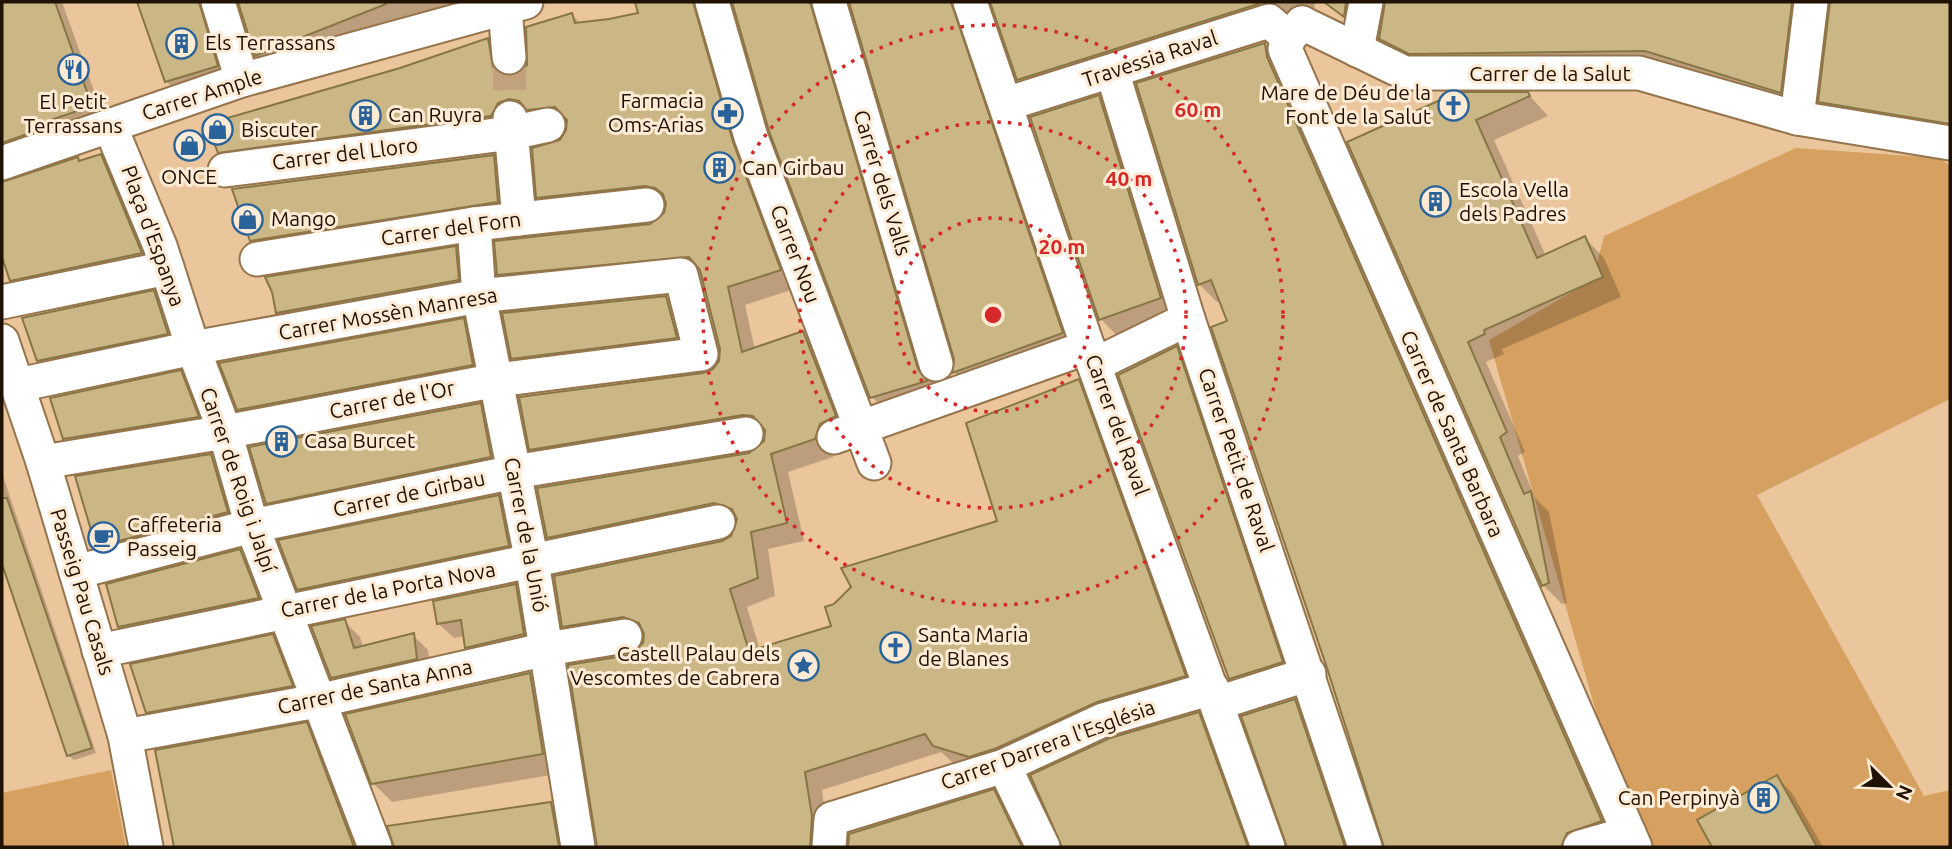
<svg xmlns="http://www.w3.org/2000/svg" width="1952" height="849" viewBox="0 0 1952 849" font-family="Ubuntu,sans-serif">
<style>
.green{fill:#d6a060}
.shadow{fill:#0003}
.building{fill:#cab785;stroke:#877645;stroke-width:2}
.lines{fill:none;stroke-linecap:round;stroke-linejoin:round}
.minor-tunnel{stroke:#c2a27d;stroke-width:33;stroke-dasharray:33 17;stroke-linecap:butt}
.minor-casing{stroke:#96744c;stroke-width:37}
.minor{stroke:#fff;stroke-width:33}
.ring{fill:none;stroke:#d62828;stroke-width:3.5;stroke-dasharray:3.5 7}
.labels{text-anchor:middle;stroke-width:6;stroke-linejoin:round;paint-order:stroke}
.poi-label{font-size:21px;fill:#1f1203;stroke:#feebd5;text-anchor:start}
.street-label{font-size:21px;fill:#1f1203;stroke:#feebd5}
.centre{fill:#d62828;stroke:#feebd5;stroke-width:3.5}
.ring-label{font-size:21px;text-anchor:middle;font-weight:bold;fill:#d62828;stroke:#feebd5;stroke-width:6;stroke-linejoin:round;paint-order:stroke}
</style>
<rect width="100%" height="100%" fill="#ebc69c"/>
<g class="green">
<polygon points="1796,148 1940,158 1950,166 1950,399 1757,495 1924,796 1950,790 1950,847 1635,847 1489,340 1593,280 1604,236"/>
<polygon points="111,770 126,847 2,847 2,793"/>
</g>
<g class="shadow">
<polygon points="2,2 62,2 104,119 2,163"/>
<polygon points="139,2 223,2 232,81 182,97 167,82"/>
<polygon points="240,2 469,2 272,71 256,56"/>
<polygon points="637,2 724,2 797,288 745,305 755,350 803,333 821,351 853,434 837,442 833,457 788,472 804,541 768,549 775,596 747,607 760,650 833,628 1000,522 1078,381 1096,399 1202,694 988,774 953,763 941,752 822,790 829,847 598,847 630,656 644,644 646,636 582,644 564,626 733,537 738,522 566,555 548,537 750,455 760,450 766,434 549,467 531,449 715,370 721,360 702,275 517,292 499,274 650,226 666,213 668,204 556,215 538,197 568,131 567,125 238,170 220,152 401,70 488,40 506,58 509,77 522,74 572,15 581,24 640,14"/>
<polygon points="734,2 841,2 828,27 935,389 890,415 872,397 771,130"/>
<polygon points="851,2 981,2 1080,351 972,390 954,372 956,358"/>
<polygon points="992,2 1315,2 1314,15 1037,97 1019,79"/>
<polygon points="1329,2 1384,2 1370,7 1362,32"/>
<polygon points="1386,2 1823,2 1798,110 1399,56 1381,38"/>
<polygon points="1831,2 1950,2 1950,138 1838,119 1820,101"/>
<polygon points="1266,46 1284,64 1619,839 1595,847 1384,847 1385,841 1229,322 1221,300 1217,302 1199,284 1138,84"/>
<polygon points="1528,94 1548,116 1494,140 1546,256 1585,238 1604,258 1621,297 1502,349 1504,354 1486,362 1525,452 1518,456 1535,498 1549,512 1567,603 1562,604 1543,585 1349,143"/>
<polygon points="1099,97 1118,116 1180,317 1120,339 1101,319"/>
<polygon points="100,156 126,181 166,278 36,305 11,280 2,252 2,182"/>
<polygon points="493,156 505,168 509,214 264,253 252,240"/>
<polygon points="456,248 471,263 473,295 293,328 278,312"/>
<polygon points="154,292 169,308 182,349 53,376 38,360"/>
<polygon points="666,298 681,313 691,352 528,373 513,358"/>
<polygon points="463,320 483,340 491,384 258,429 239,409"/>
<polygon points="1176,348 1196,367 1301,681 1250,698 1230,678"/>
<polygon points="180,372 194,385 210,430 78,451 65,438"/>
<polygon points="480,405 499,423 509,475 286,521 267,503"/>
<polygon points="211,456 223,468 239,524 110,558 98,546"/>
<polygon points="2,473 96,753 74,760 69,756 2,553"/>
<polygon points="498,497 518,516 528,565 318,609 299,589"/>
<polygon points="240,551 254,565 272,612 133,641 119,627"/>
<polygon points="515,586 531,601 539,649 482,662 467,647 465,636 454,638 438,623"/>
<polygon points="344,621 360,637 363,647 413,635 428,650 431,674 348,693 332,677"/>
<polygon points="272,636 288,652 307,701 163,727 148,712"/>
<polygon points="530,674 549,694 562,773 392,802 373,783"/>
<polygon points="1294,701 1312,719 1356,847 1288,847"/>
<polygon points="1198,714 1216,732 1258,847 1062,847 1062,839"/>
<polygon points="306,724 324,742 364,847 175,847 157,752"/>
<polygon points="1777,777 1792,793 1823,847 1714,847 1699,821"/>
<polygon points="993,791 1011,809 1030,847 848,847 851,836"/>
<polygon points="551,804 569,822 574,847 395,847 390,827"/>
</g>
<g class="building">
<polygon points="2,2 55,2 92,106 39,124 47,127 2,143"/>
<polygon points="137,2 199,2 218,66 165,82"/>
<polygon points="238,2 386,2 386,4 255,56"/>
<polygon points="635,2 693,2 733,142 781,270 728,287 742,352 803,331 836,416 820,424 815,439 771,454 787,523 751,532 758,578 730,589 749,651 831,626 825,607 834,604 851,587 841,568 997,521 966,423 1079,379 1186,676 1097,702 997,748 969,757 933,746 925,734 805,772 812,816 810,847 597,847 568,665 629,655 643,643 644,634 639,623 623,617 562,627 554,576 722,541 731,536 737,519 732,509 714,503 547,538 537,488 749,453 764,441 765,430 753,416 743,415 529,450 519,397 703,373 713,369 719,361 720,349 700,270 689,257 497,275 494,241 650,224 664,213 666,204 663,194 655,188 645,186 536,198 532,148 560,140 566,130 567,120 555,107 527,110 519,101 509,99 498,103 491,116 218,153 207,124 400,68 488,38 493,67 500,74 511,76 520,72 527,65 526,27 572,13 575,23 609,19 638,13"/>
<polygon points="732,2 810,2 918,369 927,381 870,398 769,131"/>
<polygon points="849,2 951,2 1063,333 952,373 954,359"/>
<polygon points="990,2 1257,2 1258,4 1017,80"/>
<polygon points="1324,2 1346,2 1344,17"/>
<polygon points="1385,2 1792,2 1781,93 1645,51 1409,54 1379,39"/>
<polygon points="1830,2 1950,2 1950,124 1818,102"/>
<polygon points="1265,43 1267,57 1602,821 1567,833 1561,847 1384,847 1327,668 1211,327 1227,321 1211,280 1198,285 1136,83"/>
<polygon points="1458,92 1528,92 1530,96 1476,120 1537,258 1585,236 1603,277 1484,330 1485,334 1468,342 1507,432 1500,437 1524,494 1531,491 1549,583 1542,586 1347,142"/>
<polygon points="1099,95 1161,298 1099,320 1030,117"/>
<polygon points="101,154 142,253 10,281 2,257 2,182 78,157 79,161"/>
<polygon points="494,155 498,202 250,241 232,189"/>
<polygon points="456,246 459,280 276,313 272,292 265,277"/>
<polygon points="154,290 168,334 37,361 22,318"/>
<polygon points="666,296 677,338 511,359 502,313"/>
<polygon points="464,318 473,365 237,410 219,363"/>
<polygon points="1177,346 1283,662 1229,679 1118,375"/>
<polygon points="181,370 199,417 63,439 50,398"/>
<polygon points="481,403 491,457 266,504 249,447"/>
<polygon points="211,454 228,512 96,547 75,476"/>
<polygon points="499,495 509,546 297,590 278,540"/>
<polygon points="2,498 7,498 92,748 67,756 2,564"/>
<polygon points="240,549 259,598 118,627 106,584"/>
<polygon points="516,584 524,634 465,648 461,620 437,624 433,601"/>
<polygon points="345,619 354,648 414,633 417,659 331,678 311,626"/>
<polygon points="273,634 293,686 146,713 130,664"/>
<polygon points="530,673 543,754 371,784 345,714"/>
<polygon points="1295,699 1345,847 1287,847 1241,716"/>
<polygon points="1199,712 1248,847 1062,847 1030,775 1110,738"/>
<polygon points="307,722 354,847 174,847 155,750"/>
<polygon points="1777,775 1817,847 1712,847 1697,820"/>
<polygon points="994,789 1022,847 848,847 849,834"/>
<polygon points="551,802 559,847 394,847 387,826"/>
</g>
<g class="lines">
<polyline class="minor-tunnel" points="509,57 510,118"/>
<defs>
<g id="minor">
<polyline points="218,2 242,80"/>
<polyline points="712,2 751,137 874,463"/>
<polyline points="829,2 936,364"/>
<polyline points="970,2 1094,365 1268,847"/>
<polyline points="505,8 509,57"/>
<polyline points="1302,23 1289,38 1285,49 1635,847"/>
<polyline points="1302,23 1405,73 1639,73 1797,118 1950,143"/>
<polyline points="1357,50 1366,2"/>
<polyline points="1112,71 1188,319 1365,847"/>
<polyline points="1006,104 1269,21 1289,38"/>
<polyline points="510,118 519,219"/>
<polyline points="1797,118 1811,2"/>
<polyline points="110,126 160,246 193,348 225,432 252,526 375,847"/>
<polyline points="2,163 242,80 526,2"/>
<polyline points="225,170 511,133 548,125"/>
<polyline points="474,224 479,296 532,562 578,847"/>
<polyline points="257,259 474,224 647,205"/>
<polyline points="2,302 167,268"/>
<polyline points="2,341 43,462 125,736 146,847"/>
<polyline points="1094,365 1188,319"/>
<polyline points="18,385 193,348 479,296 681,275 701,354 497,380 225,432 43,462"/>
<polyline points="834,437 1088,347"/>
<polyline points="76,572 252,526 514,472 746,434"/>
<polyline points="99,651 718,522"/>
<polyline points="1218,703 1309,674"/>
<polyline points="125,736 317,701 547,649 625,636"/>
<polyline points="1004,766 1043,847"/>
<polyline points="829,847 831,819 1004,766 1103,720 1212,688"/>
<polyline points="1580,847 1629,833"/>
</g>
</defs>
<use href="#minor" class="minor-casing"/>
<use href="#minor" class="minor"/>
</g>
<g class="ring">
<circle cx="993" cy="315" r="97"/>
<circle cx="993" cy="315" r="193"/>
<circle cx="993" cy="315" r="290"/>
</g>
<defs>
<symbol id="building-ring" viewBox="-11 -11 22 22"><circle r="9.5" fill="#feebd5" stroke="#29639a" stroke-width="1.5"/><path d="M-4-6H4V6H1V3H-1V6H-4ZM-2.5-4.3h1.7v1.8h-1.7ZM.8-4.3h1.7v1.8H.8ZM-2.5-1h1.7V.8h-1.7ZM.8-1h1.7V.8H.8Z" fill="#29639a"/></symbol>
<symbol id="restaurant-ring" viewBox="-11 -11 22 22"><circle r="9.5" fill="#feebd5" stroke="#29639a" stroke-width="1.5"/><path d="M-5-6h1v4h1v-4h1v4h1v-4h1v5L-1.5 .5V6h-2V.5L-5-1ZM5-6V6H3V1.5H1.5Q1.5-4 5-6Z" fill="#29639a"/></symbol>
<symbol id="church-ring" viewBox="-11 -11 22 22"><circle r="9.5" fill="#feebd5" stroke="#29639a" stroke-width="1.5"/><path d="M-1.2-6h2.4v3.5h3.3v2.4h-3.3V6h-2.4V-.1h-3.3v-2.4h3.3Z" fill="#29639a"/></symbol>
<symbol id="pharmacy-ring" viewBox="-11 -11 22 22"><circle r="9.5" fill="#feebd5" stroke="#29639a" stroke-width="1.5"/><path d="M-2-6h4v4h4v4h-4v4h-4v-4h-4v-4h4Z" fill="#29639a"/></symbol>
<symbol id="shop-ring" viewBox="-11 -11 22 22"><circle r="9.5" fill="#feebd5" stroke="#29639a" stroke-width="1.5"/><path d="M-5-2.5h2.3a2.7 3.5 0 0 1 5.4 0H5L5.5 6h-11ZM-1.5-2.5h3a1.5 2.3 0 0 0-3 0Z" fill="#29639a"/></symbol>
<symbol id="cafe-ring" viewBox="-11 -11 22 22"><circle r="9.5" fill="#feebd5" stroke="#29639a" stroke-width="1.5"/><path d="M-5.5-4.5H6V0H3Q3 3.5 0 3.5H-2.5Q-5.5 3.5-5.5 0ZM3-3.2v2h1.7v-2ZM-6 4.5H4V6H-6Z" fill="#29639a"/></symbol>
<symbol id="sight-ring" viewBox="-11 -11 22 22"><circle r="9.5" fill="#feebd5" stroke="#29639a" stroke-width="1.5"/><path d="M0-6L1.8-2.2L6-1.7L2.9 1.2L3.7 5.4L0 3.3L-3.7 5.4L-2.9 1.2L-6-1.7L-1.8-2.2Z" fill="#29639a"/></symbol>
</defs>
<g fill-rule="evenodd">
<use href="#building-ring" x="164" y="26" width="35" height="35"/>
<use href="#restaurant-ring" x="56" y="52" width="35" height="35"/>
<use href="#church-ring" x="1436" y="88" width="35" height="35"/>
<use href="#pharmacy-ring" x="710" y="96" width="35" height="35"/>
<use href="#building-ring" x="348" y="98" width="35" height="35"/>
<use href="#shop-ring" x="200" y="112" width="35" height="35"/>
<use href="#shop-ring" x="172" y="128" width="35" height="35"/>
<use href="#building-ring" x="702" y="150" width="35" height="35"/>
<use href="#building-ring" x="1418" y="184" width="35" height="35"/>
<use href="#shop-ring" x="230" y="202" width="35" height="35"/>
<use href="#building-ring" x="264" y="424" width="35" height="35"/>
<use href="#cafe-ring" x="86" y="520" width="35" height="35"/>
<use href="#church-ring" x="878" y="630" width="35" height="35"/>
<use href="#sight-ring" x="786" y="648" width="35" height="35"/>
<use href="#building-ring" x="1746" y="780" width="35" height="35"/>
</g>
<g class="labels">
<g class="poi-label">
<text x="205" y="50">Els Terrassans</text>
<text x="1431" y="100" text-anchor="end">Mare de Déu de la<tspan x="1431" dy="24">Font de la Salut</tspan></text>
<text x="704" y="108" text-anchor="end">Farmacia<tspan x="704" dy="24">Oms-Arias</tspan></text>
<text x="73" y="109" text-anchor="middle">El Petit<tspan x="73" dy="24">Terrassans</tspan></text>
<text x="388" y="122">Can Ruyra</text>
<text x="241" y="137">Biscuter</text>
<text x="742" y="175">Can Girbau</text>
<text x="189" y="184" text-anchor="middle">ONCE</text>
<text x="1459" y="197">Escola Vella<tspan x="1459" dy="24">dels Padres</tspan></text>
<text x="271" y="226">Mango</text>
<text x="304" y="448">Casa Burcet</text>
<text x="127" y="532">Caffeteria<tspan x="127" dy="24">Passeig</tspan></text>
<text x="918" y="642">Santa Maria<tspan x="918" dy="24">de Blanes</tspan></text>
<text x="780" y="661" text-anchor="end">Castell Palau dels<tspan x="780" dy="24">Vescomtes de Cabrera</tspan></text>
<text x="1740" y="805" text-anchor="end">Can Perpinyà</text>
</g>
<g class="street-label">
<text transform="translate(1150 59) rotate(-18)" y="7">Travessia Raval</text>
<text x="1550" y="81">Carrer de la Salut</text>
<text transform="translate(202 95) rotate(-18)" y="7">Carrer Ample</text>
<text transform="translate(345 154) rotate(-7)" y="7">Carrer del Lloro</text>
<text transform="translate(882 183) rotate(73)" y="7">Carrer dels Valls</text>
<text transform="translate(451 229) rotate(-8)" y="7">Carrer del Forn</text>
<text transform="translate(153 236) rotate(70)" y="7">Plaça d'Espanya</text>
<text transform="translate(795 254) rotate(69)" y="7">Carrer Nou</text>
<text transform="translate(388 314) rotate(-10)" y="7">Carrer Mossèn Manresa</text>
<text transform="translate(392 400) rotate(-11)" y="7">Carrer de l'Or</text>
<text transform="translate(1117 425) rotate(70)" y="7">Carrer del Raval</text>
<text transform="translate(1452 434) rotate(66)" y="7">Carrer de Santa Barbara</text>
<text transform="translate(1236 460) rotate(71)" y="7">Carrer Petit de Raval</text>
<text transform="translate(238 480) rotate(71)" y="7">Carrer de Roig i Jalpí</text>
<text transform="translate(409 494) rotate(-12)" y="7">Carrer de Girbau</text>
<text transform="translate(526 535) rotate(79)" y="7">Carrer de la Unió</text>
<text transform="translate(388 590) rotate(-11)" y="7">Carrer de la Porta Nova</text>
<text transform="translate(82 592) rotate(73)" y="7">Passeig Pau Casals</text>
<text transform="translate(375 687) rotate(-12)" y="7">Carrer de Santa Anna</text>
<text transform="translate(1048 745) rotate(-20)" y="7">Carrer Darrera l'Església</text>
</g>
</g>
<circle cx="993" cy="315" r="10" class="centre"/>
<g class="ring-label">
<text x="1198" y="117">60 m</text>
<text x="1129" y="186">40 m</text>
<text x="1062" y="254">20 m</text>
</g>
<rect width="1952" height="849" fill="none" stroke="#1f1203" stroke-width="7"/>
<g transform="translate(1889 786) rotate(114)" stroke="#feebd5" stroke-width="5" paint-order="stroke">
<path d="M0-5L12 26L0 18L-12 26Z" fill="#1f1203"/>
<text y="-10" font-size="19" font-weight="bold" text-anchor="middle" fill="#1f1203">N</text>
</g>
</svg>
